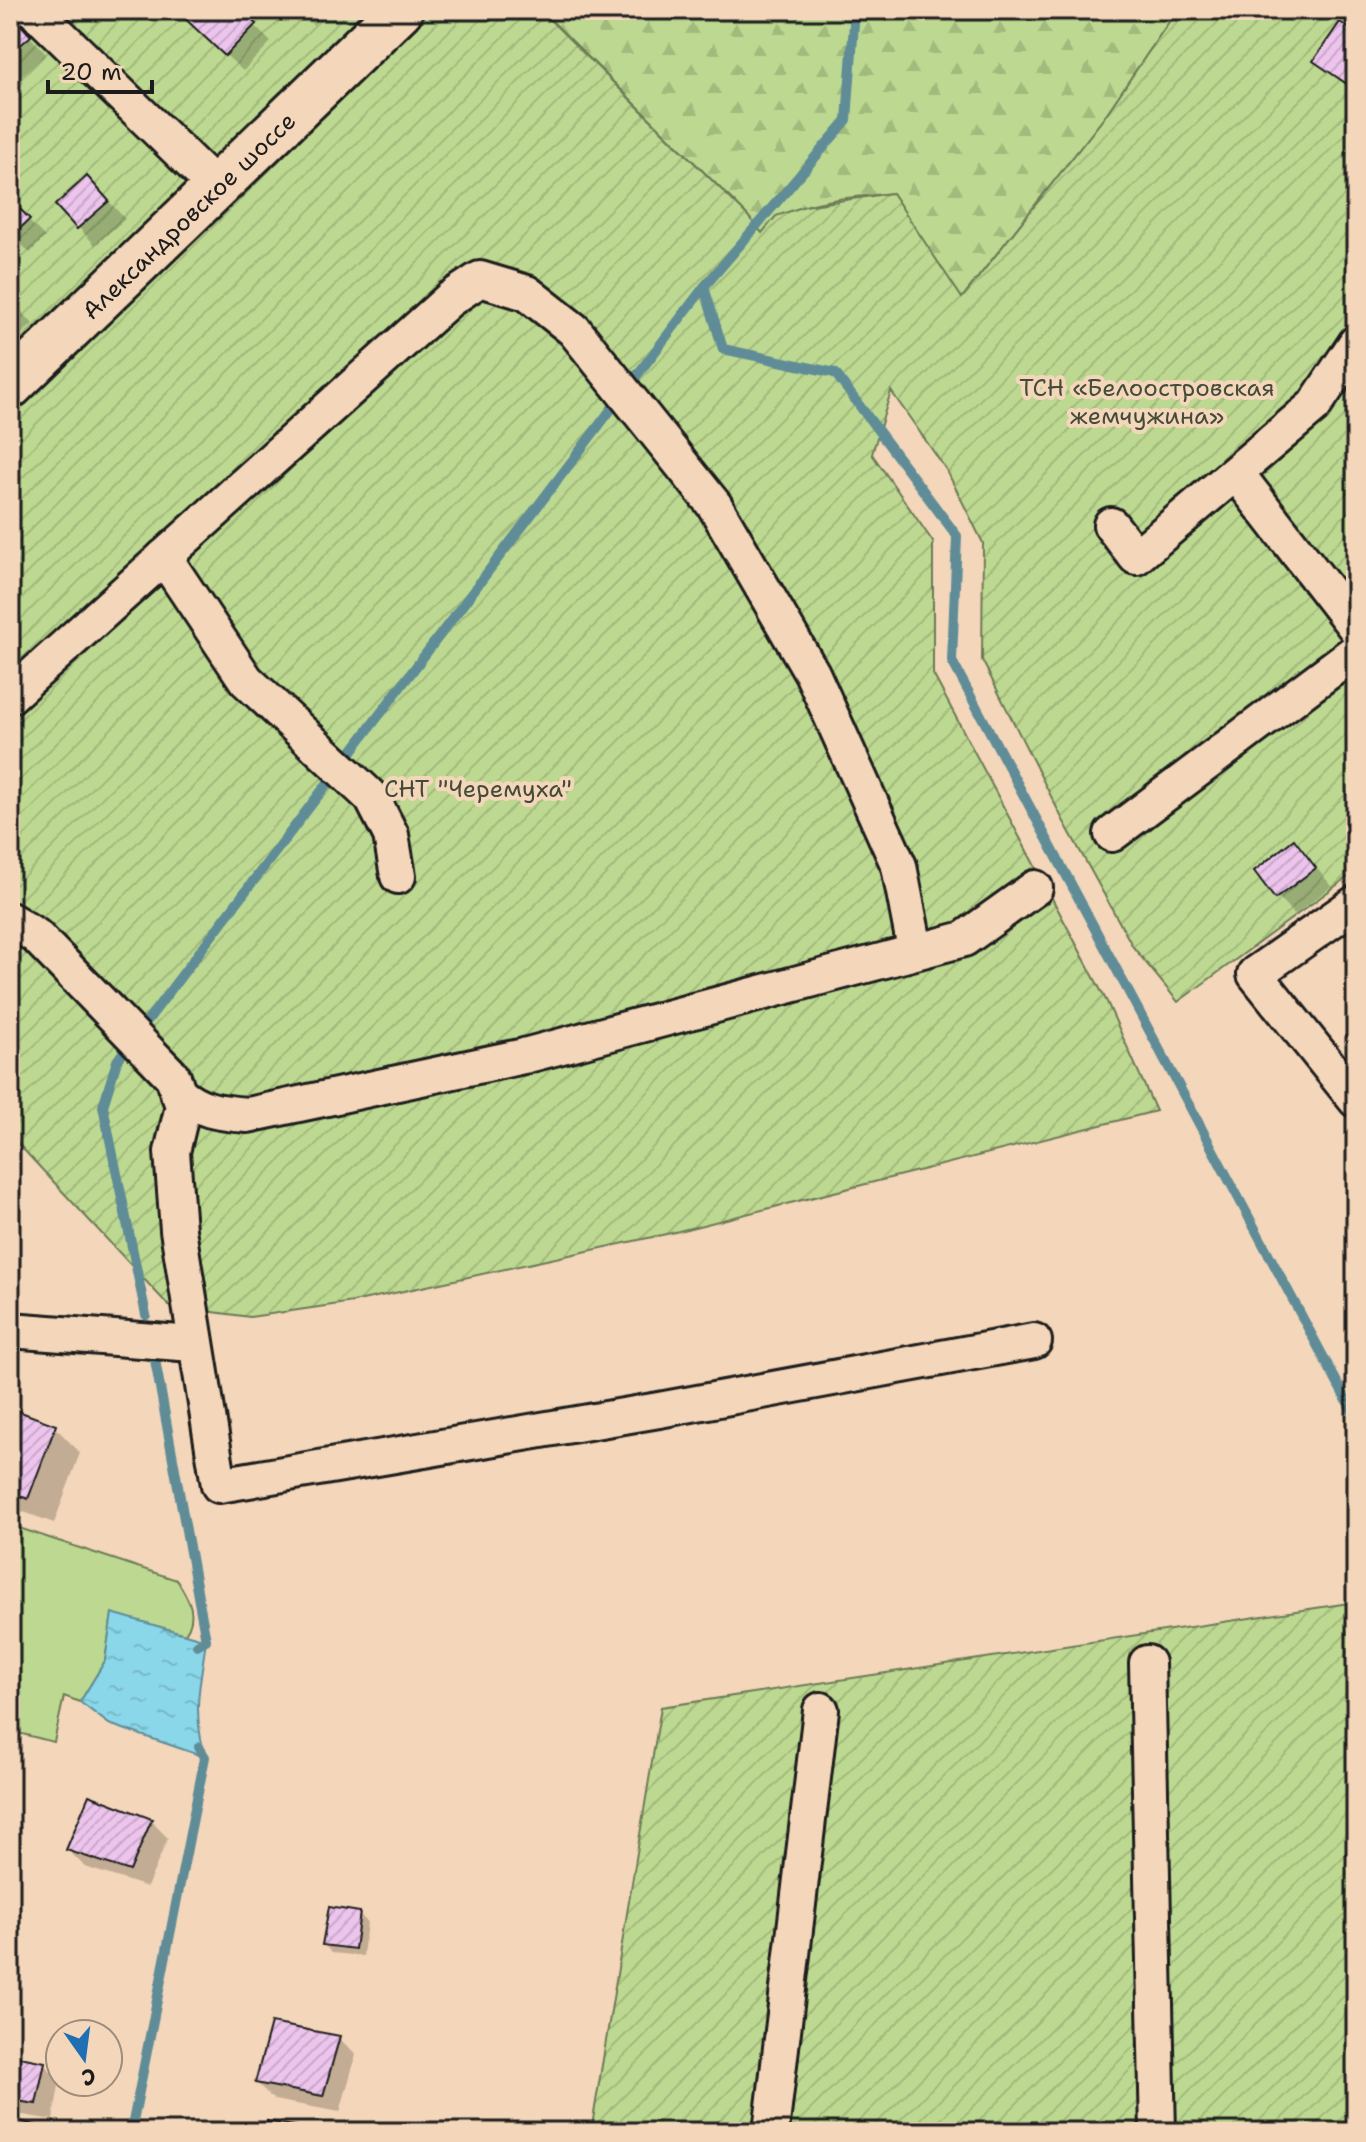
<svg xmlns="http://www.w3.org/2000/svg" width="1366" height="2142" viewBox="0 0 1366 2142" font-family="'Shantell Sans',sans-serif">
<style>
.grass{fill:#bdd991;stroke:#6c7a56;stroke-width:2}
.forest{fill:url(#forest-firs);stroke:#6c7a56;stroke-width:2}
.garden{fill:url(#garden-furrows);stroke:#6c7a56;stroke-width:2}
.water{fill:url(#water-ripples);stroke:#5e8c97;stroke-width:2}
.shadow{fill:#0003}
.lines{fill:none;stroke-linecap:round;stroke-linejoin:round}
.stream{stroke:#5e8c97;stroke-width:10}
.building{fill:url(#building-hatch);stroke:#1c1c1c;stroke-width:2}
.street-casing{stroke:#1c1c1c;stroke-width:40}
.secondary-casing{stroke:#1c1c1c;stroke-width:50}
.street{stroke:#f4d7ba;stroke-width:34}
.secondary{stroke:#f4d7ba;stroke-width:44}
.labels{text-anchor:middle;stroke-width:8;stroke-linejoin:round;paint-order:stroke}
.street-label{font-size:24px;fill:#1c1c1c;stroke:#f4d7ba}
.park-label{font-size:24px;fill:#444b39;stroke:#f4d7ba}
</style>
<defs>
<pattern id="forest-firs" width="22" height="20" patternUnits="userSpaceOnUse" patternTransform="scale(2)"><rect width="22" height="20" fill="#bdd991"/><path d="M5 1l3.5 6h-7zM16 11l3.5 6h-7z" fill="#a2ba7c"/></pattern>
<pattern id="garden-furrows" width="10" height="10" patternUnits="userSpaceOnUse" patternTransform="scale(2)"><rect width="10" height="10" fill="#bdd991"/><path d="M-1 1l2-2M0 10L10 0M9 11l2-2" fill="none" stroke="#a2ba7c"/></pattern>
<pattern id="water-ripples" width="26" height="14" patternUnits="userSpaceOnUse" patternTransform="scale(2)"><rect width="26" height="14" fill="#8ad7e9"/><path d="M2 4q2-2 4 0t4 0M15 11q2-2 4 0t4 0" fill="none" stroke="#76b8c7"/></pattern>
<pattern id="building-hatch" width="6" height="6" patternUnits="userSpaceOnUse" patternTransform="scale(2)"><rect width="6" height="6" fill="#ecc4ec"/><path d="M-1 1l2-2M0 6l6-6M5 7l2-2" fill="none" stroke="#caa8ca"/></pattern>
</defs>
<rect width="100%" height="100%" fill="#f4d7ba"/>
<filter id="ink" filterUnits="userSpaceOnUse"><feTurbulence type="fractalNoise" baseFrequency=".0125" numOctaves="2"/><feDisplacementMap in="SourceGraphic" scale="16" xChannelSelector="R" yChannelSelector="G"/><feConvolveMatrix kernelMatrix="1 2 1 2 8 2 1 2 1" color-interpolation-filters="sRGB"/></filter>
<g filter="url(#ink)">
<path class="grass" d="M10 1525 177 1580C188 1598 199 1614 185 1634L112 1614 105 1661 80 1702 64 1696 54 1742 10 1731Z"/>
<path class="forest" d="M541 10H1177L1103 119 961 299 892 193C848 199 791 197 762 234L747 215Z"/>
<g class="garden">
<polygon points="10,10 399,10 10,387"/>
<polygon points="420,10 540,10 747,215 762,233 776,216 805,206 892,193 962,298 1103,119 1177,10 1356,10 1356,871 1178,1002 1133,947 1063,820 982,660 983,543 947,471 891,391 872,454 933,542 933,674 1107,1002 1156,1111 671,1233 353,1302 250,1317 169,1306 10,1135 10,409"/>
<polygon points="1356,1602 1356,2132 591,2132 661,1707"/>
</g>
<path class="water" d="M112 1613 206 1640C200 1689 192 1706 205 1757L109 1724 80 1702 105 1661Z"/>
<g class="shadow">
<polygon points="185,10 238,10 271,42 243,71 199,30"/>
<polygon points="297,10 327,10 313,25"/>
<polygon points="10,15 46,54 10,87"/>
<polygon points="1356,35 1356,93 1316,61"/>
<polygon points="104,196 125,219 95,245 58,205"/>
<polygon points="10,202 45,237 30,253 10,233"/>
<polygon points="10,298 33,324 10,344"/>
<polygon points="1294,842 1332,886 1294,915 1256,871"/>
<polygon points="10,1410 55,1427 80,1453 54,1523 10,1507"/>
<polygon points="151,1821 168,1838 147,1887 85,1867 68,1850"/>
<polygon points="359,1914 367,1922 363,1956 332,1953 324,1945"/>
<polygon points="339,2038 356,2055 340,2112 274,2100 257,2083"/>
<polygon points="10,2057 44,2064 60,2080 53,2120 17,2114 10,2108"/>
</g>
<g class="lines">
<g class="stream">
<polyline points="704,287 723,349 835,373 957,536 952,661 1356,1418"/>
<polyline points="144,1025 704,287 847,120 855,10"/>
<polyline points="127,1047 117,1061 103,1106 146,1315"/>
<polyline points="153,1349 206,1640 197,1645"/>
<polyline points="131,2132 205,1757 199,1747"/>
</g>
</g>
<g class="building">
<polygon points="182,10 241,10 256,24 225,56 179,13"/>
<polygon points="10,13 31,36 10,54"/>
<polygon points="1340,22 1356,33 1356,90 1313,61"/>
<polygon points="87,176 109,201 77,229 55,205"/>
<polygon points="10,199 30,219 11,237 10,236"/>
<polygon points="1294,839 1316,868 1275,899 1254,871"/>
<polygon points="10,1408 56,1425 28,1499 10,1492"/>
<polygon points="89,1795 152,1819 130,1871 66,1850"/>
<polygon points="329,1907 360,1912 355,1949 322,1945"/>
<polygon points="271,2023 340,2036 323,2096 255,2083"/>
<polygon points="10,2055 45,2062 36,2104 10,2100"/>
<polygon points="10,2118 59,2132 10,2132"/>
<polygon points="267,2121 325,2132 266,2132"/>
</g>
<g class="lines">
<defs>
<g id="street">
<polyline points="34,10 218,189"/>
<polyline points="1236,473 1356,628"/>
<polyline points="1111,525 1136,557 1314,406 1356,343"/>
<polyline points="164,557 246,680 372,798 391,835 398,876"/>
<polyline points="10,696 450,299 480,279 527,293 574,330 715,506 812,673 899,866 915,949"/>
<polyline points="1112,834 1356,651"/>
<polyline points="1356,903 1255,974 1356,1100"/>
<polyline points="10,920 36,936 173,1077 183,1106 172,1152 178,1230 219,1485 659,1410 1034,1341"/>
<path d="M177 1091C198 1111 221 1113 248 1115L524 1056 964 939 1035 888"/>
<polyline points="10,1330 180,1343"/>
<polyline points="1147,1663 1158,2132"/>
<polyline points="771,2132 821,1710"/>
</g>
<polyline id="secondary" points="10,386 400,10"/>
</defs>
<use href="#street" class="street-casing"/>
<use href="#secondary" class="secondary-casing"/>
<use href="#street" class="street"/>
<use href="#secondary" class="secondary"/>
</g>
</g>
<g class="labels">
<g class="street-label">
<text transform="translate(189 216) rotate(-44)" y="8">Александровское шоссе</text>
</g>
<g class="park-label">
<text x="1147" y="396">ТСН «Белоостровская<tspan x="1147" dy="28">жемчужина»</tspan></text>
<text x="478" y="797">СНТ "Черемуха"</text>
</g>
</g>
<rect width="1366" height="2142" fill="none" stroke="#f4d7ba" stroke-width="40"/>
<rect x="20" y="20" width="1326" height="2102" fill="none" stroke="#1c1c1c" stroke-width="3" filter="url(#ink)"/>
<g transform="translate(84 2058) rotate(166)"><circle r="38" fill="#f4d7ba" stroke="#9e8c7b" stroke-width="2"/>
<path d="M0-6L14 30L0 20L-14 30Z" fill="#1f6fb2"/>
<text y="-12" font-size="22" font-weight="bold" text-anchor="middle" fill="#1c1c1c">С</text>
</g>
<path d="M48 80v12h104v-12" fill="none" stroke="#1c1c1c" stroke-width="4"/>
<text x="60" y="80" font-size="24" fill="#1c1c1c" stroke="#f4d7ba" stroke-width="6" paint-order="stroke">20 m</text>
</svg>
